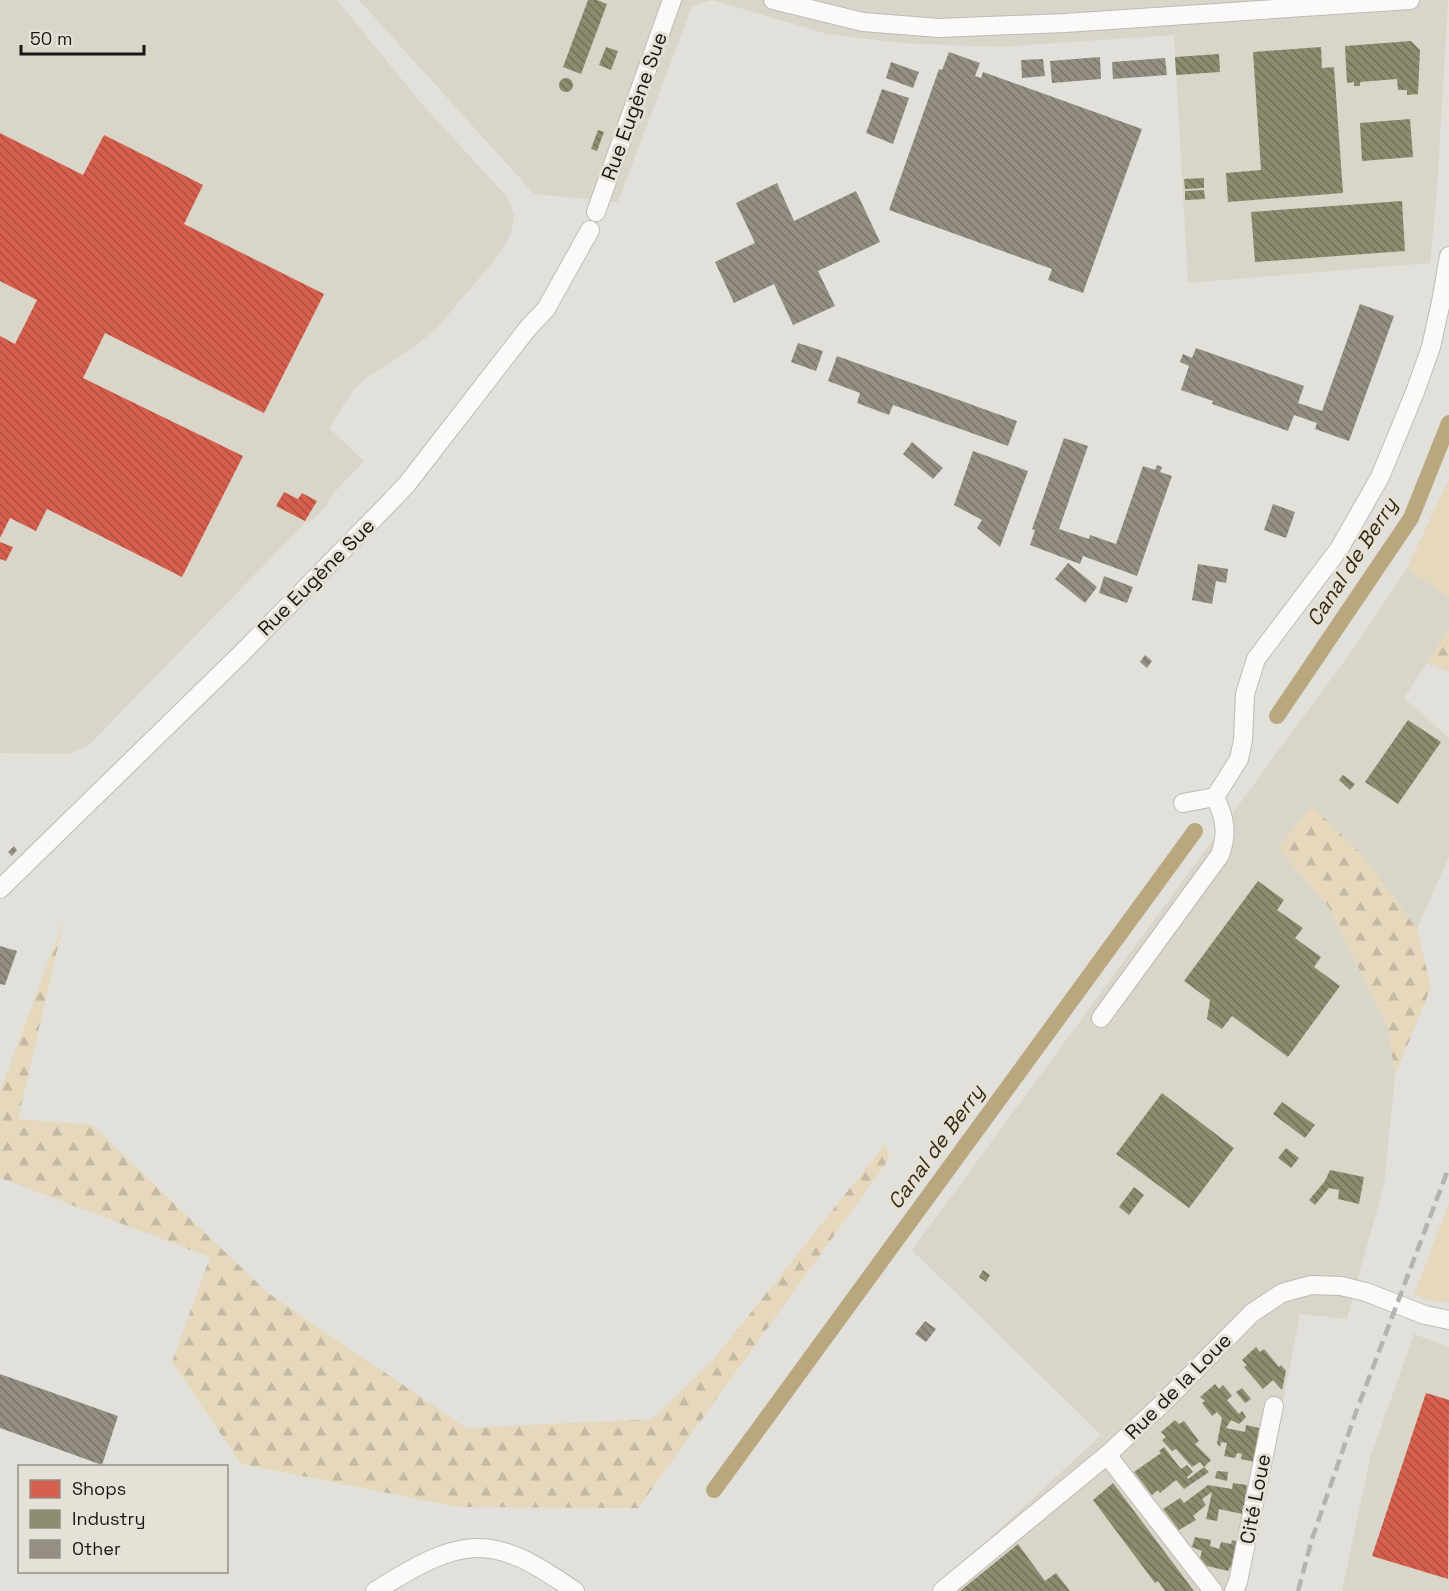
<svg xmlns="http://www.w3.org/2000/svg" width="1449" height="1591" viewBox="0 0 1449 1591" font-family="'Space Grotesk',sans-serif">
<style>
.built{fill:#dad5c9}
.grass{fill:#e5d8bd}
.forest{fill:url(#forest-firs)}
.shops{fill:url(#shops-back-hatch)}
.industry{fill:url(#industry-back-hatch)}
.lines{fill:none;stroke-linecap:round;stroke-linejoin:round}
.canal{stroke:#b9a780;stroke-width:16}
.building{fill:url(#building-back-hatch)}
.street-casing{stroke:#bdbbb7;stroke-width:20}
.street{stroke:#fbfaf9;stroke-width:18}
.rail{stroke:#b3b3b2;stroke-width:4.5;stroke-dasharray:12 6;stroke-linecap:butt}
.labels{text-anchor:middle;stroke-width:6;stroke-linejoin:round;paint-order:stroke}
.street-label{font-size:20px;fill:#191714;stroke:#e6e1d7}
.water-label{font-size:21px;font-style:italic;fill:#352a11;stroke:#e6e1d7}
</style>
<defs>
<pattern id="forest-firs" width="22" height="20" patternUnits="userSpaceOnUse" patternTransform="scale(1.5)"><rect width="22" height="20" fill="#e5d8bd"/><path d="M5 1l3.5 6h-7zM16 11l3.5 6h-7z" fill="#c4b9a2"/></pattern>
<pattern id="shops-back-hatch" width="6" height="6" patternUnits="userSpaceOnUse" patternTransform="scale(1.5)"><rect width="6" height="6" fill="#d6604d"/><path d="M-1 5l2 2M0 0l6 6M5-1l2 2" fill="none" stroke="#ad4e3f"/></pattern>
<pattern id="industry-back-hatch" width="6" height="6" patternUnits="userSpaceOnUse" patternTransform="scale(1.5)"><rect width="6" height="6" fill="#8c8c6e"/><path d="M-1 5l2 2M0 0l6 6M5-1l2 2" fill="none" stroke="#727159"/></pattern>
<pattern id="building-back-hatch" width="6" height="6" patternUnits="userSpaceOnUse" patternTransform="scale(1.5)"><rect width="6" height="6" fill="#948f82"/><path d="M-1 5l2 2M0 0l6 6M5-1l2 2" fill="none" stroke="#787469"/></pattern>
</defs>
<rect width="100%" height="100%" fill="#e2e0da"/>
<g class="built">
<polygon points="0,0 337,0 421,103 508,198 514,216 511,233 502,251 437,328 414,347 372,374 354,389 329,428 364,461 330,497 328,504 313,520 305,523 88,746 68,754 0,753"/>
<polygon points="359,0 1448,0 1437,190 1430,263 1188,283 1174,35 999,47 900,43 827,34 712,0 692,6 618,202 534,194"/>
<polygon points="1407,568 1449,598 1449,629 1404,698 1449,738 1449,856 1417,929 1360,852 1312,807 1278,848 1328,906 1388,1027 1395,1076 1384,1184 1347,1319 1300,1314 1246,1591 933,1591 1101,1435 912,1250 1353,649"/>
<polygon points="1414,1334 1449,1347 1449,1591 1342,1591 1370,1458"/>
</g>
<g class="grass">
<polygon points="1449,479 1449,598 1407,568"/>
<polygon points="1449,1203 1449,1302 1437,1302 1414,1295"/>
</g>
<g class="forest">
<polygon points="1449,629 1449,672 1427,663"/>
<polygon points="1312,806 1360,852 1417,929 1431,987 1395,1076 1388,1027 1328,906 1278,848"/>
<polygon points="64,920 18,1119 92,1125 268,1293 466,1428 652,1419 713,1360 886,1143 889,1159 638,1508 458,1507 241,1464 172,1362 210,1257 0,1178 0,1091"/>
</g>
<g class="shops">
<polygon points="0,133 83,175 104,135 144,155 203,185 184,224 324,294 264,413 105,333 83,378 243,456 182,577 47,509 36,531 10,518 0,538 0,336 15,344 37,300 0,281"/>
<polygon points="284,492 298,499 302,493 317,501 305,521 276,506"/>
<polygon points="0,542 13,547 6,561 0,559"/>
<polygon points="1426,1393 1449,1400 1448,1579 1372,1556"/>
</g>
<g class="industry">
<polygon points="588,0 597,0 607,4 581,74 563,67"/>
<polygon points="1411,41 1420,50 1418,94 1407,95 1407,90 1398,90 1397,79 1360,82 1360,86 1354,86 1354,82 1347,83 1345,46"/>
<polygon points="606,47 618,51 611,70 599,65"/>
<polygon points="1321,47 1322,68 1334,67 1343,193 1228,202 1226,173 1261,170 1253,52"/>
<polygon points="1219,54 1220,72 1176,75 1175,57"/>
<circle cx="566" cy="85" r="7"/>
<polygon points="1410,119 1413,157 1362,161 1360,123"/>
<polygon points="598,130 604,132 597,151 591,149"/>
<polygon points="1204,178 1204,188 1185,189 1184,179"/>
<polygon points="1204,190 1205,199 1185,200 1185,191"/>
<polygon points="1402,201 1405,251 1255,262 1251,212"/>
<polygon points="1408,720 1441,742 1398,804 1365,782"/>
<polygon points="1343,775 1355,784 1350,790 1339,780"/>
<polygon points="1258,881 1284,900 1277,910 1303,928 1295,938 1321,957 1314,967 1340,986 1288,1057 1232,1016 1222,1029 1207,1019 1210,1000 1184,981"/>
<polygon points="1162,1093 1234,1148 1189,1208 1116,1154"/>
<polygon points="1282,1102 1315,1125 1305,1138 1273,1114"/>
<polygon points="1286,1148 1299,1158 1291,1168 1278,1158"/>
<polygon points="1330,1170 1364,1177 1359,1204 1338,1199 1339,1190 1329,1188 1315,1205 1309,1200 1325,1181"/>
<polygon points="1134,1187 1144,1195 1129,1215 1119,1207"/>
<polygon points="983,1270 990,1275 986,1282 979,1277"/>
<polygon points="1256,1347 1260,1352 1264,1349 1279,1367 1281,1365 1286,1371 1282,1390 1273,1380 1263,1389 1244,1367 1247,1365 1242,1360"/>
<polygon points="1215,1384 1219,1389 1223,1385 1232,1396 1227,1400 1239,1414 1242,1411 1246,1417 1239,1424 1231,1420 1226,1428 1245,1432 1246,1425 1259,1428 1258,1434 1263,1434 1254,1462 1241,1459 1242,1454 1237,1453 1235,1458 1224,1456 1227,1443 1221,1442 1220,1447 1217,1443 1222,1418 1217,1412 1212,1416 1202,1403 1205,1401 1200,1397"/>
<polygon points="1242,1388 1251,1399 1245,1403 1236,1392"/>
<polygon points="1175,1420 1179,1424 1184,1421 1199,1441 1195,1444 1211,1460 1204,1467 1200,1462 1192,1467 1176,1449 1172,1451 1162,1440 1166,1437 1161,1432"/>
<polygon points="1164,1447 1181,1469 1187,1465 1193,1472 1187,1477 1188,1479 1204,1467 1209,1472 1184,1489 1176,1480 1160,1493 1158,1490 1152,1495 1134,1472 1161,1453 1159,1451"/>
<polygon points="1217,1471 1228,1472 1227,1481 1215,1478"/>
<polygon points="1113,1483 1194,1591 1165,1591 1158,1581 1155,1583 1093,1500"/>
<polygon points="1233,1483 1247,1485 1246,1491 1251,1492 1247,1510 1242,1509 1242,1514 1219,1509 1217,1521 1206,1519 1212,1492 1202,1499 1206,1505 1193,1516 1196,1520 1179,1530 1163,1509 1180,1498 1184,1503 1208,1485 1232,1489"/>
<polygon points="1195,1537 1211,1540 1210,1546 1219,1549 1221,1542 1231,1544 1232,1540 1241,1543 1236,1568 1230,1567 1228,1571 1207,1566 1200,1558 1202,1551 1192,1547"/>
<polygon points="1018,1544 1045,1581 1056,1573 1070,1591 960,1591"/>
</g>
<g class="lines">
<g class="canal">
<polyline points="1277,716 1411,518 1449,423"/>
<polyline points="714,1490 1195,831"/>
</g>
</g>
<g class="building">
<polygon points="949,52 980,63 975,76 981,78 983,72 1142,129 1083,293 1048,280 1052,269 889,210 939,69 942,70"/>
<polygon points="1100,57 1101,79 1052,83 1050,61"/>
<polygon points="1165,58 1167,75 1113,79 1112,62"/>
<polygon points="1043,59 1045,76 1022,78 1021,60"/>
<polygon points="891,62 919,72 913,88 886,78"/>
<polygon points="882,89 909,98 893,144 866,133"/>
<polygon points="777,183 794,221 856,191 880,242 818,271 835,306 793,325 774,284 734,303 715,262 755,243 736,203"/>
<polygon points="1360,304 1394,316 1349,441 1315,429 1317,423 1294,415 1288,431 1212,404 1213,401 1181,390 1189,366 1180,362 1183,354 1192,358 1196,348 1304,386 1298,403 1322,411"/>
<polygon points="798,343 823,351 816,371 791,362"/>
<polygon points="837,356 1017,421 1008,446 893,405 889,415 857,403 860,393 828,381"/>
<polygon points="1064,438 1088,446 1059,529 1089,539 1090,535 1116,544 1143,466 1155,470 1157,465 1162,467 1160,472 1172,476 1137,576 1083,556 1080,564 1030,545 1035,530 1032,529"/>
<polygon points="912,442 943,468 933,479 903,454"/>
<polygon points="973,451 1028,471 1000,547 977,528 982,520 954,505"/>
<polygon points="1273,504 1295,512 1286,538 1264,530"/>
<polygon points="1068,563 1097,587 1085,603 1055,579"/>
<polygon points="1198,564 1228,569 1226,583 1216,581 1212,604 1192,600"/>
<polygon points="1104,576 1133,587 1127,603 1099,593"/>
<polygon points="1145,655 1152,661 1147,668 1140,662"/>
<polygon points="14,846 17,850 12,856 8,852"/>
<polygon points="0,946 17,951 5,985 0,984"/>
<polygon points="925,1321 936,1329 926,1342 915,1334"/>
<polygon points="0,1374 118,1416 102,1465 0,1428"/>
</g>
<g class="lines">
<defs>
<g id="street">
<polyline points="773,0 863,22 939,28 1065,23 1410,0"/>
<polyline points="596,212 672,0"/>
<polyline points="1183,803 1215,797 1239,759 1243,740 1245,694 1256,659 1339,549 1380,477 1415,392 1431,347 1441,302 1449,256"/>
<polyline points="0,889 242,653 392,500 407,484 528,328 546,309 590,230"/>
<path d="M1101 1018 1220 855C1228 833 1225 818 1215 797"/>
<polyline points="1107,1455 1213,1591"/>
<path d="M375 1591C410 1570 453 1540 496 1550 525 1556 551 1575 575 1591"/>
<polyline points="942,1591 1107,1455 1163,1403 1252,1313 1282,1293 1311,1285 1341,1286 1366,1292 1425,1315 1449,1320"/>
<polyline points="1234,1591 1238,1582 1274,1406"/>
</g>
</defs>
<use href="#street" class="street-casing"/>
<use href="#street" class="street"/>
<polyline class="rail" points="1298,1591 1312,1539 1356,1412 1449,1167"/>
</g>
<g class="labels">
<g class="street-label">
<text transform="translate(634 106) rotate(-70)" y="7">Rue Eugène Sue</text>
<text transform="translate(316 577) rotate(-45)" y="7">Rue Eugène Sue</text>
<text transform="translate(1178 1386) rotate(-45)" y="7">Rue de la Loue</text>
<text transform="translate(1255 1499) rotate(-79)" y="7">Cité Loue</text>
</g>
<g class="water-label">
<text transform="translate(1352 562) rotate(-57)" y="7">Canal de Berry</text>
<text transform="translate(936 1147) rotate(-54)" y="7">Canal de Berry</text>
</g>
</g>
<rect x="18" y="1465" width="210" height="108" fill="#e6e1d7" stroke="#949089" stroke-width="1.5"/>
<rect x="30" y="1480" width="30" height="18" fill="#d6604d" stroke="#949089" stroke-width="1.5"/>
<text x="72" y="1495" font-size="18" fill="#191714">Shops</text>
<rect x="30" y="1510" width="30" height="18" fill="#8c8c6e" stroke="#949089" stroke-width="1.5"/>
<text x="72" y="1525" font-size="18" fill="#191714">Industry</text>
<rect x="30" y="1540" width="30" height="18" fill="#948f82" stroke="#949089" stroke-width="1.5"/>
<text x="72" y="1555" font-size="18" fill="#191714">Other</text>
<path d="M21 45v9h123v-9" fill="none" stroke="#191714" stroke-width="3"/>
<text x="30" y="45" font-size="18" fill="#191714" stroke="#e6e1d7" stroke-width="4.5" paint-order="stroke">50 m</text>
</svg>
